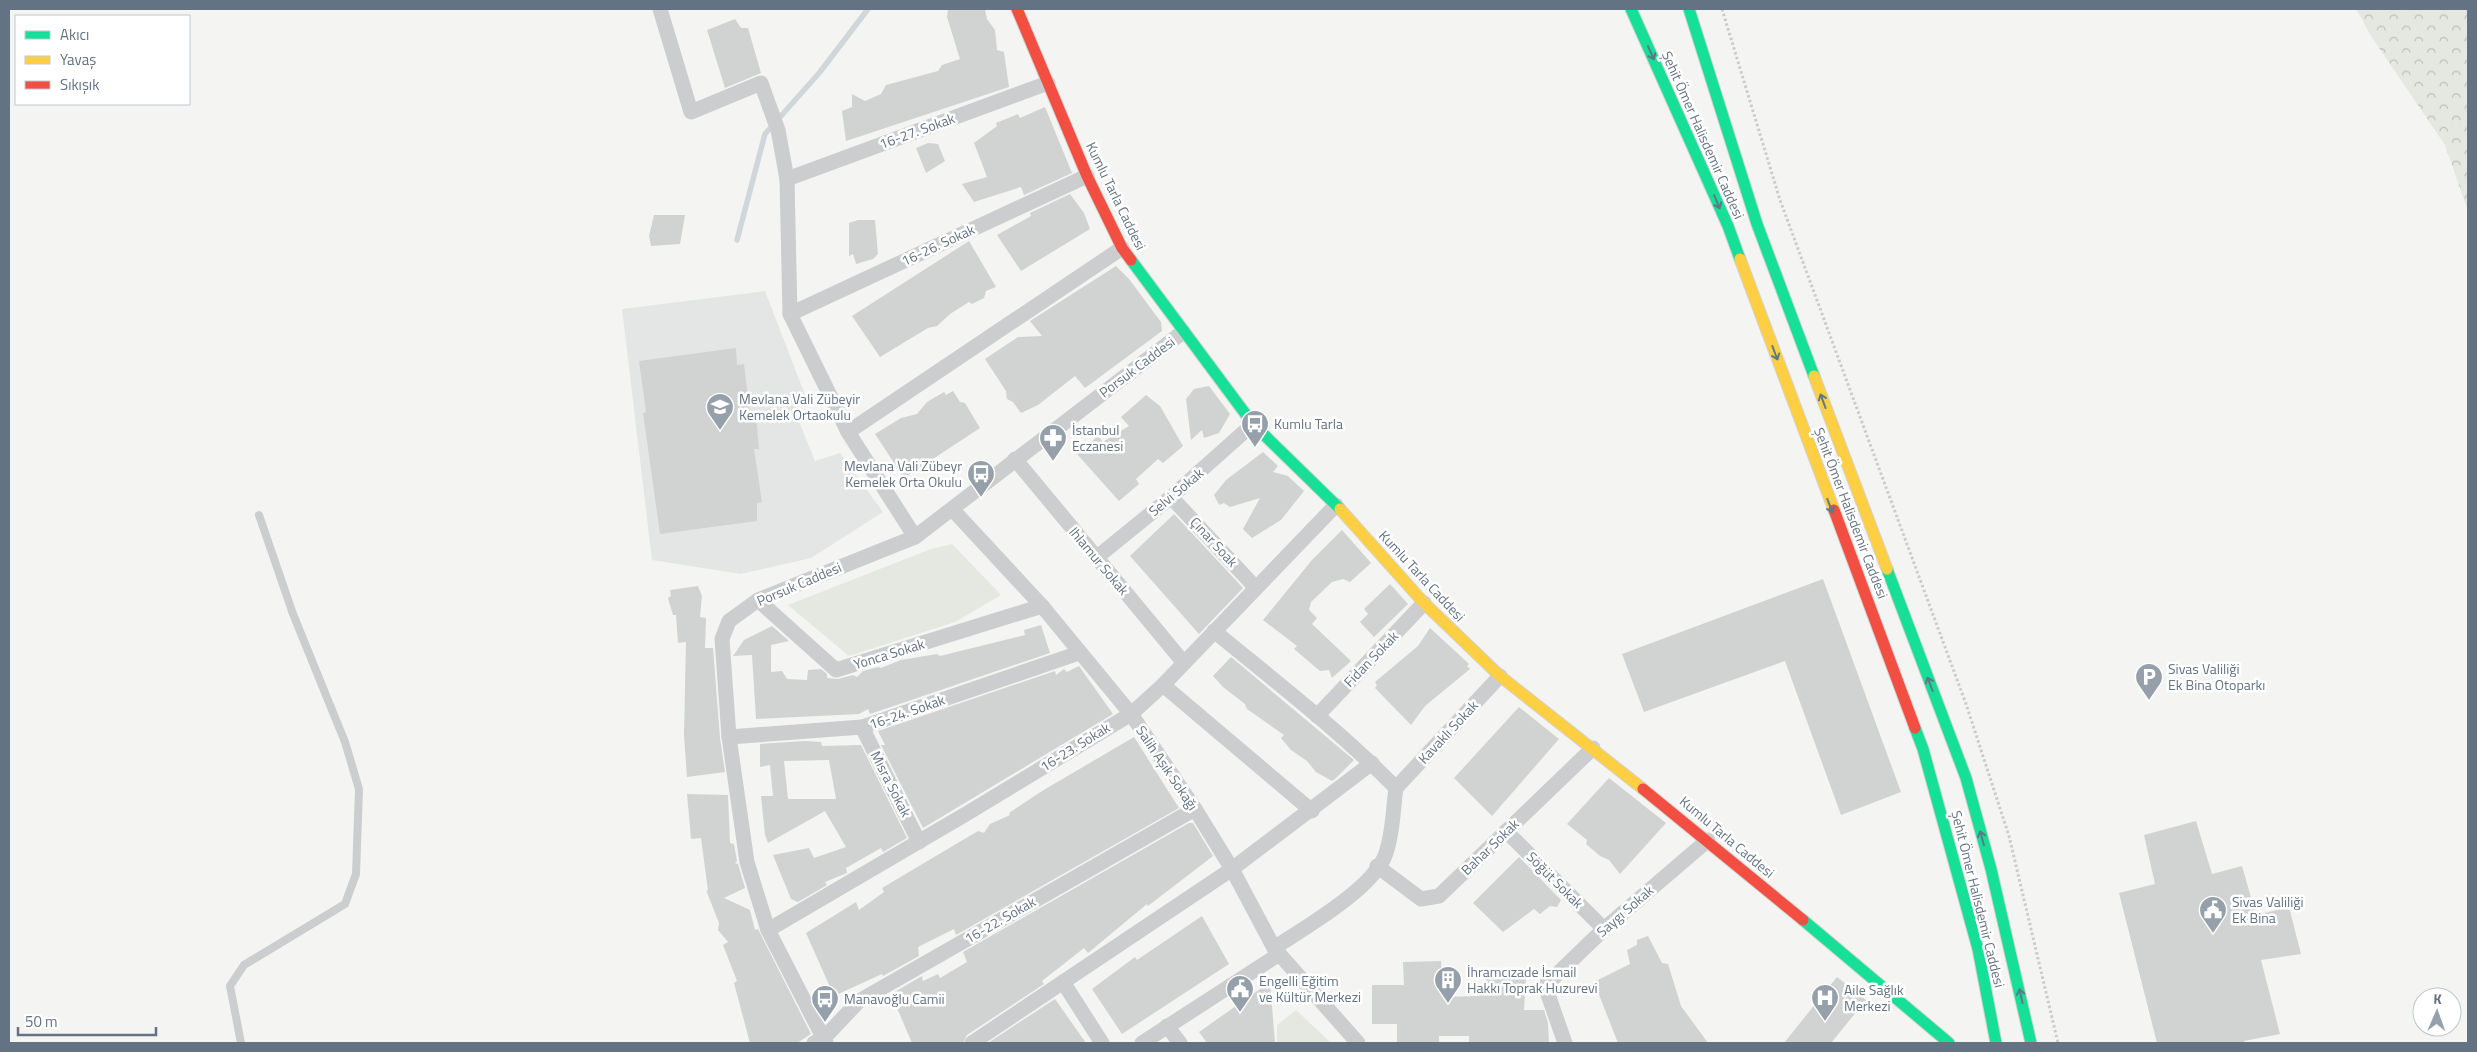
<svg xmlns="http://www.w3.org/2000/svg" width="2477" height="1052" viewBox="0 0 2477 1052" font-family="'Titillium Web',sans-serif">
<style>
.built{fill:#e4e6e5}
.green{fill:#e4e8e0}
.forest{fill:url(#forest-crowns)}
.lines{fill:none;stroke-linecap:round;stroke-linejoin:round}
.stream{stroke:#d0d7da;stroke-width:5.5}
.building{fill:#d1d2d2;fill-rule:evenodd}
.fast-casing{stroke:#d1d3d2;stroke-width:13}
.slow-casing{stroke:#d1d3d2;stroke-width:13}
.jam-casing{stroke:#d1d3d2;stroke-width:13}
.path{stroke:#cacbcc;stroke-width:3;stroke-dasharray:2.5 2.5;stroke-linecap:butt}
.lane{stroke:#cccdce;stroke-width:8}
.street{stroke:#cccdce;stroke-width:15}
.fast{stroke:#16e098;stroke-width:11}
.slow{stroke:#ffcf43;stroke-width:11}
.jam{stroke:#f24e42;stroke-width:11}
.oneway{stroke:#5f7885}
.labels{text-anchor:middle;stroke-width:5;stroke-linejoin:round;paint-order:stroke}
.street-label{font-size:14px;fill:#637384;stroke:#fff}
.poi-label{font-size:14px;fill:#637384;stroke:#fff;text-anchor:start}
</style>
<defs>
<pattern id="forest-crowns" width="20" height="18" patternUnits="userSpaceOnUse" patternTransform="scale(1.25)"><rect width="20" height="18" fill="#e4e8e0"/><path d="M2 6a3 3 0 1 1 6 0M12 15a3 3 0 1 1 6 0" fill="none" stroke="#bcc0bb"/></pattern>
</defs>
<rect width="100%" height="100%" fill="#f4f5f2"/>
<polygon class="built" points="765,291 807,400 794,409 815,461 840,453 883,512 811,558 741,574 652,560 622,309"/>
<g class="green">
<polygon points="952,544 1001,595 955,622 849,656 788,605 931,549"/>
<polygon points="1296,1010 1331,1043 1277,1043 1277,1025"/>
</g>
<polygon class="forest" points="2356,9 2468,9 2468,211 2445,145 2371,36"/>
<g class="lines">
<polyline class="stream" points="737,240 765,134 820,72 868,9"/>
</g>
<g class="building">
<polygon points="948,9 985,9 987,19 995,30 997,50 1004,52 1009,87 846,141 842,111 852,107 852,94 865,101 881,94 886,85 938,71 942,65 960,59 947,17"/>
<polygon points="735,19 741,28 748,28 761,73 725,88 707,30"/>
<polygon points="1045,107 1072,173 1024,195 1021,187 974,202 962,184 987,177 974,143 997,126 996,123 1018,114 1020,118"/>
<polygon points="928,143 938,144 945,161 926,173 916,148"/>
<polygon points="1070,194 1084,213 1090,229 1021,271 997,235 1031,216 1030,213"/>
<polygon points="654,215 685,215 680,244 651,246 649,236"/>
<polygon points="858,220 875,220 878,254 873,259 856,264 853,254 849,256 849,223"/>
<polygon points="969,241 996,287 986,291 984,298 972,304 969,302 950,314 937,326 928,328 880,357 852,316"/>
<polygon points="1116,266 1129,279 1161,322 1162,331 1085,388 1075,376 1038,405 1021,413 1013,402 1007,399 1006,391 985,359 1018,337 1042,336 1030,321"/>
<polygon points="736,348 737,365 744,364 750,414 756,414 759,449 754,449 762,502 757,503 757,521 660,534 643,413 646,412 639,361"/>
<polygon points="1209,386 1230,414 1219,433 1204,438 1202,430 1191,440 1186,399 1194,389"/>
<polygon points="953,391 960,402 965,403 980,428 904,478 875,434 901,418 917,414 927,402 944,392 946,395"/>
<polygon points="1146,395 1160,406 1183,446 1163,463 1158,459 1136,479 1139,484 1119,501 1077,454 1098,436 1103,442 1129,426 1121,417"/>
<polygon points="1263,452 1278,466 1273,472 1288,476 1304,491 1281,520 1252,538 1243,529 1260,498 1230,507 1224,503 1219,505 1214,495 1226,480"/>
<polygon points="1174,514 1243,588 1199,634 1130,556"/>
<polygon points="1342,530 1371,563 1350,582 1343,579 1332,582 1311,602 1309,610 1317,618 1312,624 1351,661 1332,678 1329,670 1320,671 1294,649 1297,646 1263,620 1312,560"/>
<polygon points="1823,579 1901,792 1841,815 1785,661 1644,712 1622,654"/>
<polygon points="1390,584 1408,604 1374,637 1360,622 1368,614 1364,609"/>
<polygon points="698,586 702,596 700,617 706,618 705,648 713,648 720,738 725,772 687,777 684,735 686,642 678,643 676,615 673,615 668,598 671,596 670,590"/>
<polygon points="1041,625 1050,653 870,714 868,709 859,714 756,719 752,655 733,656 744,640 772,626 789,641 771,645 771,672 782,671 787,679 807,680 808,670 821,669 827,674 827,678 838,679 853,675 857,677 863,671 878,667 881,668 901,660 937,654 940,656 1025,635 1024,630"/>
<polygon points="1430,628 1469,664 1467,666 1470,669 1425,706 1411,725 1375,688 1377,685 1375,682 1418,646"/>
<polygon points="1231,657 1354,760 1335,779 1332,781 1316,772 1307,761 1291,750 1281,738 1284,735 1247,709 1245,704 1223,687 1213,676"/>
<polygon points="1079,666 1113,714 923,828 881,745 885,745 878,731 1055,671 1056,675 1064,669 1067,672"/>
<polygon points="1519,707 1559,739 1492,816 1454,778"/>
<polygon points="1134,737 1179,808 956,935 954,929 918,947 919,956 883,976 882,974 834,996 806,933 856,902 859,910 884,892 882,888 978,831 984,833 990,824 1010,815 1009,813 1042,791"/>
<path d="M805 741 821 742 822 746 861 745 907 838 883 852 881 848 846 868 847 873 825 882 827 885 798 902 791 899 773 855 809 848 814 858 846 847 825 811 768 843 765 835 761 796H773L770 765 760 767V744ZM829 760 836 799H788L784 761Z"/>
<polygon points="1609,778 1666,823 1620,874 1609,860 1600,856 1586,844 1587,840 1567,824"/>
<polygon points="687,794 728,795 730,843 734,844 737,861 735,863 738,864 745,888 724,898 750,910 755,930 758,929 811,1034 797,1043 750,1043 734,983 737,981 723,945 728,942 718,930 719,923 706,890 708,891 701,838 691,839"/>
<polygon points="2196,821 2212,874 2242,866 2256,915 2289,907 2301,954 2261,960 2280,1034 2244,1041 2244,1043 2157,1043 2119,893 2155,884 2144,835"/>
<polygon points="1189,823 1193,823 1213,856 1148,906 1147,904 1088,953 1084,948 1042,981 1044,984 967,1035 963,1043 912,1043 891,994 922,976 923,981 938,974 940,978 967,962 963,952"/>
<polygon points="1519,857 1561,900 1557,907 1550,906 1540,914 1534,909 1503,932 1473,903"/>
<polygon points="1202,916 1229,964 1122,1034 1092,989 1135,957 1137,960"/>
<polygon points="1648,936 1662,963 1668,964 1681,1006 1708,1043 1618,1043 1594,982 1630,964 1627,950 1637,945 1637,940"/>
<polygon points="1441,961 1443,997 1479,996 1479,985 1486,985 1485,976 1526,978 1524,1010 1544,1010 1548,1023 1549,1043 1469,1043 1469,1036 1439,1036 1439,1043 1397,1043 1397,1024 1372,1024 1372,985 1404,985 1403,962"/>
<polygon points="1837,977 1866,1000 1831,1043 1784,1043"/>
<polygon points="1270,982 1275,1043 1207,1043 1199,1032"/>
<polygon points="1055,999 1086,1043 988,1043"/>
</g>
<g class="lines">
<defs>
<g id="fast">
<polyline points="1631,9 1728,226 1740,259"/>
<polyline points="1689,9 1757,224 1814,376"/>
<polyline points="1131,260 1253,424 1340,509"/>
<polyline points="1887,569 1966,778 1991,869 2031,1043"/>
<polyline points="1915,728 1923,749 1978,949 1996,1043"/>
<polyline points="1803,920 1949,1043"/>
</g>
<g id="slow">
<polyline points="1740,259 1834,510"/>
<polyline points="1814,376 1887,569"/>
<polyline points="1340,509 1424,603 1500,676 1643,789"/>
</g>
<g id="jam">
<polyline points="1017,9 1087,176 1122,248 1131,260"/>
<polyline points="1834,510 1915,728"/>
<polyline points="1643,789 1803,920"/>
</g>
</defs>
<use href="#fast" class="fast-casing"/>
<use href="#slow" class="slow-casing"/>
<use href="#jam" class="jam-casing"/>
<polyline class="path" points="1722,9 1780,200 1966,704 2009,836 2058,1043"/>
<polyline class="lane" points="241,1043 230,986 244,965 345,904 356,874 359,789 345,742 293,614 259,515"/>
<g class="street">
<polyline points="660,9 691,112 761,83 778,130 787,179 790,314 848,432 915,537"/>
<polyline points="787,179 1048,83"/>
<polyline points="790,314 1087,176"/>
<polyline points="848,432 1122,248"/>
<polyline points="1015,459 1184,663"/>
<polyline points="1171,497 1256,588"/>
<polyline points="952,509 1042,606 1131,714 1195,809 1232,869 1274,948 1358,1043"/>
<polyline points="1096,558 1171,497 1253,424"/>
<polyline points="758,600 836,670 1042,606"/>
<path d="M1214 631C1276 682 1340 731 1396 788 1393 809 1393 833 1386 853 1375 888 1304 928 1274 948"/>
<polyline points="1163,685 1312,811"/>
<polyline points="1317,716 1424,603"/>
<polyline points="862,727 919,842"/>
<polyline points="729,737 862,727 1079,653"/>
<polyline points="1396,788 1500,676"/>
<polyline points="1506,831 1604,929"/>
<polyline points="1377,866 1421,899 1439,896 1593,748"/>
<polyline points="768,930 966,814 1131,714 1163,685 1336,505"/>
<polyline points="1063,982 1102,1043"/>
<polyline points="1167,1026 1180,1043"/>
<polyline points="814,1043 824,1038 859,1001 1195,809"/>
<polyline points="826,1043 768,930 747,862 729,737 722,639 729,621 758,600 915,537 1183,332"/>
<polyline points="972,1043 1232,869 1372,763"/>
<polyline points="1142,1043 1278,955"/>
<polyline points="1565,1043 1545,986 1604,929 1708,840"/>
</g>
<use href="#fast" class="fast"/>
<use href="#slow" class="slow"/>
<use href="#jam" class="jam"/>
</g>
<defs><path id="oneway-shaft" d="M-6 0H5M1.5-3L5.5 0L1.5 3" fill="none" stroke-width="1.6" stroke-linecap="round" stroke-linejoin="round" transform="scale(1.25)"/></defs>
<g class="oneway">
<use href="#oneway-shaft" transform="translate(1651 53) rotate(66)"/>
<use href="#oneway-shaft" transform="translate(1717 202) rotate(67)"/>
<use href="#oneway-shaft" transform="translate(1775 353) rotate(69)"/>
<use href="#oneway-shaft" transform="translate(1823 401) rotate(-110)"/>
<use href="#oneway-shaft" transform="translate(1830 506) rotate(69)"/>
<use href="#oneway-shaft" transform="translate(1930 684) rotate(-111)"/>
<use href="#oneway-shaft" transform="translate(1982 838) rotate(-105)"/>
<use href="#oneway-shaft" transform="translate(2021 996) rotate(-102)"/>
</g>
<defs>
<symbol id="school-pin" viewBox="-11 -11 22 30"><path d="M0 17L-7.5 6A9.5 9.5 0 1 1 7.5 6Z" fill="#96a0aa" stroke="#fff"/><path d="M0-5L7-2L0 1L-7-2ZM-4 1L0 2.5L4 1V4Q0 6-4 4Z" fill="#fff"/></symbol>
<symbol id="bus-pin" viewBox="-11 -11 22 30"><path d="M0 17L-7.5 6A9.5 9.5 0 1 1 7.5 6Z" fill="#96a0aa" stroke="#fff"/><path d="M-5-6H5V4H4V6H2V4H-2V6H-4V4H-5ZM-3.5-4V0h7V-4ZM-3.5 1.2v1.5H-2V1.2ZM2 1.2v1.5H3.5V1.2Z" fill="#fff"/></symbol>
<symbol id="pharmacy-pin" viewBox="-11 -11 22 30"><path d="M0 17L-7.5 6A9.5 9.5 0 1 1 7.5 6Z" fill="#96a0aa" stroke="#fff"/><path d="M-2-6h4v4h4v4h-4v4h-4v-4h-4v-4h4Z" fill="#fff"/></symbol>
<symbol id="parking-pin" viewBox="-11 -11 22 30"><path d="M0 17L-7.5 6A9.5 9.5 0 1 1 7.5 6Z" fill="#96a0aa" stroke="#fff"/><path d="M-3.5-5.5H1a3.5 3.5 0 0 1 0 7H-1V5.5H-3.5ZM-1-3.4V-.6H.8a1.4 1.4 0 0 0 0-2.8Z" fill="#fff"/></symbol>
<symbol id="civic-pin" viewBox="-11 -11 22 30"><path d="M0 17L-7.5 6A9.5 9.5 0 1 1 7.5 6Z" fill="#96a0aa" stroke="#fff"/><path d="M-.6-6.5H3V-4.5H.6V-3L4-1V1h2V6H-6V1h2V-1L-.6-3ZM-1.2 2.5V6h2.4V2.5Z" fill="#fff"/></symbol>
<symbol id="building-pin" viewBox="-11 -11 22 30"><path d="M0 17L-7.5 6A9.5 9.5 0 1 1 7.5 6Z" fill="#96a0aa" stroke="#fff"/><path d="M-4-6H4V6H1V3H-1V6H-4ZM-2.5-4.3h1.7v1.8h-1.7ZM.8-4.3h1.7v1.8H.8ZM-2.5-1h1.7V.8h-1.7ZM.8-1h1.7V.8H.8Z" fill="#fff"/></symbol>
<symbol id="hospital-pin" viewBox="-11 -11 22 30"><path d="M0 17L-7.5 6A9.5 9.5 0 1 1 7.5 6Z" fill="#96a0aa" stroke="#fff"/><path d="M-5-5h3v3.5h4V-5h3V5h-3V1.5h-4V5h-3Z" fill="#fff"/></symbol>
</defs>
<g fill-rule="evenodd">
<use href="#school-pin" x="704" y="391" width="32" height="43"/>
<use href="#bus-pin" x="1239" y="408" width="32" height="43"/>
<use href="#pharmacy-pin" x="1037" y="422" width="32" height="43"/>
<use href="#bus-pin" x="965" y="458" width="32" height="43"/>
<use href="#parking-pin" x="2133" y="661" width="32" height="43"/>
<use href="#civic-pin" x="2197" y="894" width="32" height="43"/>
<use href="#building-pin" x="1432" y="964" width="32" height="43"/>
<use href="#civic-pin" x="1224" y="973" width="32" height="43"/>
<use href="#hospital-pin" x="1809" y="982" width="32" height="43"/>
<use href="#bus-pin" x="809" y="983" width="32" height="43"/>
</g>
<g class="labels">
<g class="street-label">
<text transform="translate(917 131) rotate(-20)" y="5">16-27. Sokak</text>
<text transform="translate(1703 135) rotate(66)" y="5">Şehit Ömer Halisdemir Caddesi</text>
<text transform="translate(1116 196) rotate(64)" y="5">Kumlu Tarla Caddesi</text>
<text transform="translate(938 245) rotate(-25)" y="5">16-26. Sokak</text>
<text transform="translate(1137 367) rotate(-37)" y="5">Porsuk Caddesi</text>
<text transform="translate(1176 492) rotate(-40)" y="5">Selvi Sokak</text>
<text transform="translate(1851 513) rotate(69)" y="5">Şehit Ömer Halisdemir Caddesi</text>
<text transform="translate(1214 542) rotate(47)" y="5">Çınar Soak</text>
<text transform="translate(1099 561) rotate(50)" y="5">Ihlamur Sokak</text>
<text transform="translate(1422 576) rotate(47)" y="5">Kumlu Tarla Caddesi</text>
<text transform="translate(799 584) rotate(-23)" y="5">Porsuk Caddesi</text>
<text transform="translate(889 654) rotate(-17)" y="5">Yonca Sokak</text>
<text transform="translate(1371 659) rotate(-46)" y="5">Fidan Sokak</text>
<text transform="translate(907 712) rotate(-19)" y="5">16-24. Sokak</text>
<text transform="translate(1448 732) rotate(-47)" y="5">Kavaklı Sokak</text>
<text transform="translate(1075 747) rotate(-32)" y="5">16-23. Sokak</text>
<text transform="translate(1167 768) rotate(56)" y="5">Salih Aşık Sokağı</text>
<text transform="translate(891 784) rotate(63)" y="5">Mısra Sokak</text>
<text transform="translate(1727 837) rotate(40)" y="5">Kumlu Tarla Caddesi</text>
<text transform="translate(1490 847) rotate(-44)" y="5">Bahar Sokak</text>
<text transform="translate(1555 880) rotate(45)" y="5">Söğüt Sokak</text>
<text transform="translate(1978 899) rotate(76)" y="5">Şehit Ömer Halisdemir Caddesi</text>
<text transform="translate(1625 911) rotate(-41)" y="5">Saygı Sokak</text>
<text transform="translate(1000 920) rotate(-30)" y="5">16-22. Sokak</text>
</g>
<g class="poi-label">
<text x="739" y="404">Mevlana Vali Zübeyir<tspan x="739" dy="16">Kemelek Ortaokulu</tspan></text>
<text x="1274" y="429">Kumlu Tarla</text>
<text x="1072" y="435">İstanbul<tspan x="1072" dy="16">Eczanesi</tspan></text>
<text x="962" y="471" text-anchor="end">Mevlana Vali Zübeyr<tspan x="962" dy="16">Kemelek Orta Okulu</tspan></text>
<text x="2168" y="674">Sivas Valiliği<tspan x="2168" dy="16">Ek Bina Otoparkı</tspan></text>
<text x="2232" y="907">Sivas Valiliği<tspan x="2232" dy="16">Ek Bina</tspan></text>
<text x="1467" y="977">İhramcızade İsmail<tspan x="1467" dy="16">Hakkı Toprak Huzurevi</tspan></text>
<text x="1259" y="986">Engelli Eğitim<tspan x="1259" dy="16">ve Kültür Merkezi</tspan></text>
<text x="1844" y="995">Aile Sağlık<tspan x="1844" dy="16">Merkezi</tspan></text>
<text x="844" y="1004">Manavoğlu Camii</text>
</g>
</g>
<rect width="2477" height="1052" fill="none" stroke="#637384" stroke-width="20"/>
<rect x="15" y="15" width="175" height="90" fill="#ffffff" stroke="#c1c7ce"/>
<rect x="25" y="31" width="25" height="8" fill="#16e098" stroke="#c1c7ce"/>
<text x="60" y="40" font-size="15" fill="#637384">Akıcı</text>
<rect x="25" y="56" width="25" height="8" fill="#ffcf43" stroke="#c1c7ce"/>
<text x="60" y="65" font-size="15" fill="#637384">Yavaş</text>
<rect x="25" y="81" width="25" height="8" fill="#f24e42" stroke="#c1c7ce"/>
<text x="60" y="90" font-size="15" fill="#637384">Sıkışık</text>
<g transform="translate(2437 1012) rotate(2)"><circle r="24" fill="#ffffff" stroke="#c1c7ce"/>
<path d="M0-4L9 19L0 12L-9 19Z" fill="#96a0aa"/>
<text y="-8" font-size="14" font-weight="bold" text-anchor="middle" fill="#637384">K</text>
</g>
<path d="M18 1027v8h138v-8" fill="none" stroke="#637384" stroke-width="2.5"/>
<text x="25" y="1027" font-size="15" fill="#637384" stroke="#ffffff" stroke-width="4" paint-order="stroke">50 m</text>
</svg>
